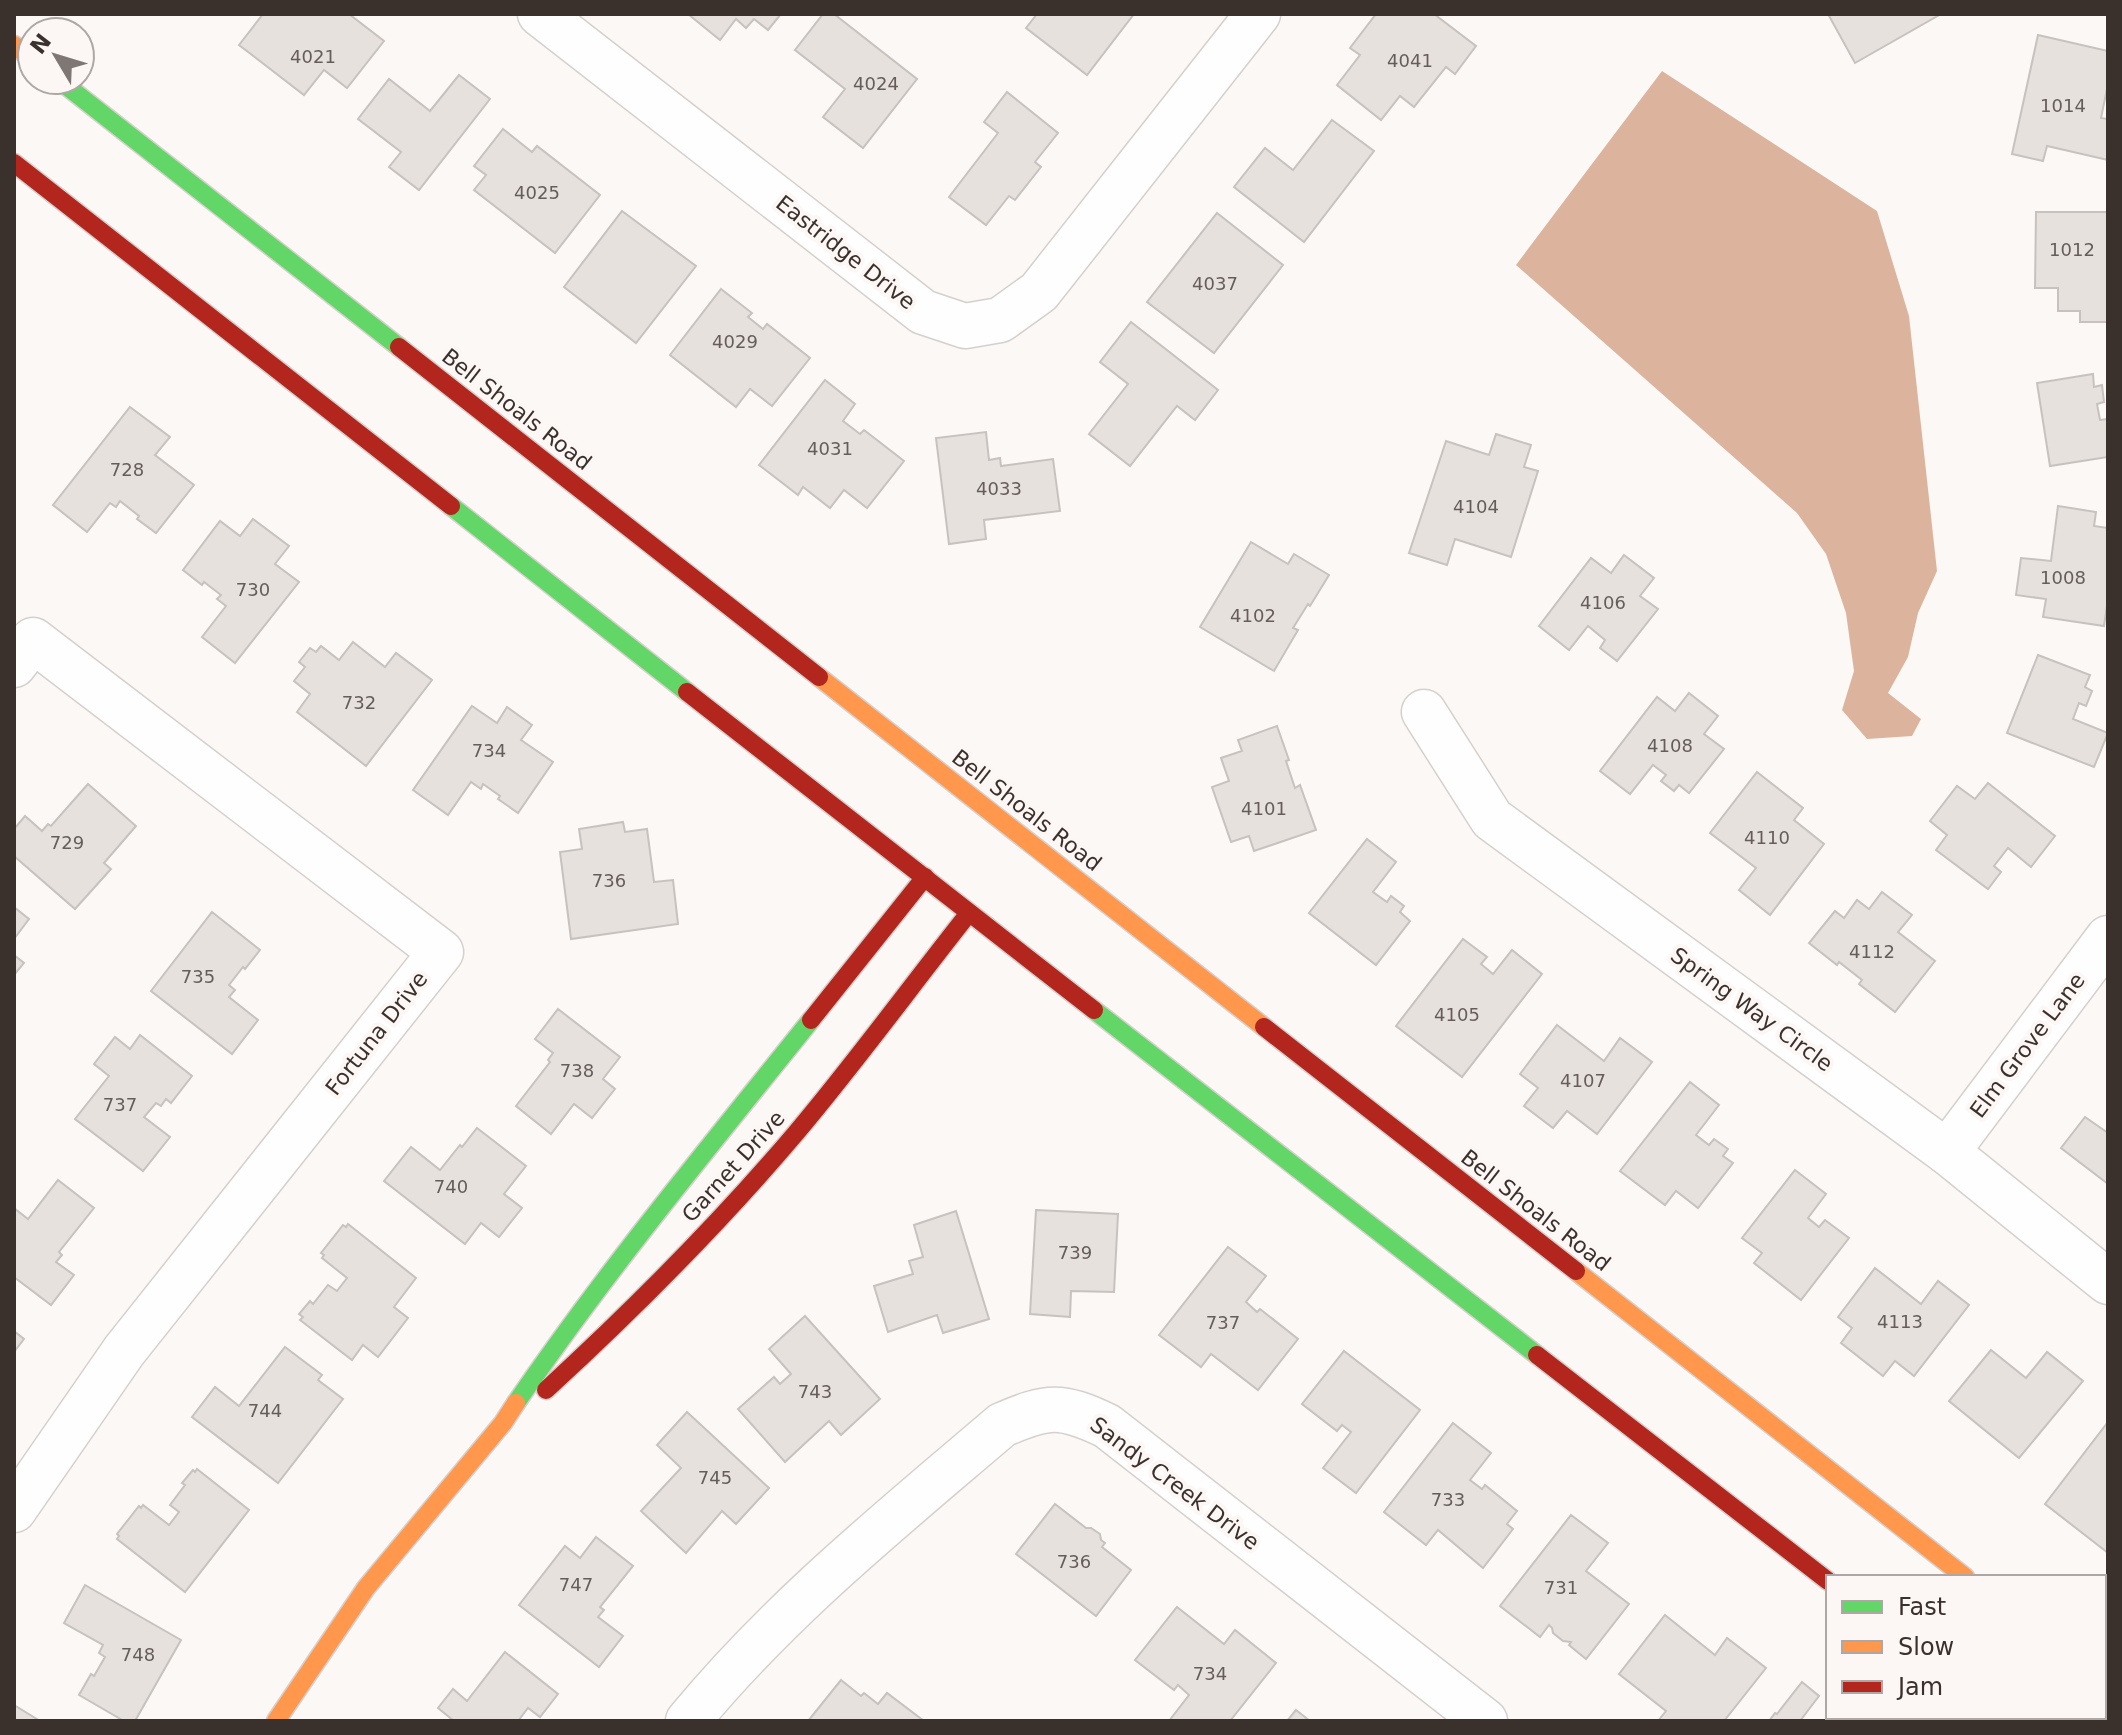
<svg xmlns="http://www.w3.org/2000/svg" width="2122" height="1735" viewBox="0 0 2122 1735" font-family="'DejaVu Sans',sans-serif">
<style>
.water{fill:#dcb49e}
.building{fill:#e7e1dd;stroke:#c7c2bf;stroke-width:2}
.lines{fill:none;stroke-linecap:round;stroke-linejoin:round}
.street-casing{stroke:#d6d0cd;stroke-width:47}
.fast-casing{stroke:#d6d0cd;stroke-width:21}
.slow-casing{stroke:#d6d0cd;stroke-width:21}
.jam-casing{stroke:#d6d0cd;stroke-width:21}
.street{stroke:#fefefe;stroke-width:44}
.fast{stroke:#63d668;stroke-width:18}
.slow{stroke:#ff974d;stroke-width:18}
.jam{stroke:#b3261e;stroke-width:18}
.labels{text-anchor:middle;stroke-width:8;stroke-linejoin:round;paint-order:stroke}
.number-label{font-size:18px;fill:#655d59}
.street-label{font-size:22px;fill:#3a312d;stroke:#fcf7f5}
</style>
<rect width="100%" height="100%" fill="#fbf8f6"/>
<polygon class="water" points="1662,71 1877,211 1909,316 1937,571 1918,613 1908,657 1888,693 1921,719 1912,736 1867,739 1842,710 1854,671 1846,613 1826,554 1797,513 1516,265"/>
<g class="building">
<polygon points="263,14 349,14 384,41 347,88 324,70 304,95 239,45"/>
<polygon points="688,14 781,14 768,30 754,19 746,28 736,19 720,40"/>
<polygon points="823,14 834,14 917,79 863,148 823,117 845,89 795,50"/>
<polygon points="1037,14 1134,14 1087,75 1026,28"/>
<polygon points="1376,14 1434,14 1476,46 1455,74 1446,67 1414,107 1400,96 1381,120 1337,85 1360,55 1350,48"/>
<polygon points="1828,14 1941,14 1855,63"/>
<polygon points="2038,35 2108,51 2108,84 2101,118 2108,119 2108,160 2047,146 2043,161 2012,154"/>
<polygon points="459,75 490,99 419,190 389,167 401,152 358,119 389,79 430,111"/>
<polygon points="1007,92 1058,133 1035,162 1041,167 1015,200 1009,196 986,225 949,197 998,133 984,122"/>
<polygon points="1332,120 1374,151 1304,242 1234,187 1265,148 1293,170"/>
<polygon points="503,129 532,152 537,146 600,195 555,253 474,190 486,175 474,166"/>
<polygon points="622,211 696,266 636,343 564,287"/>
<polygon points="2036,212 2108,212 2108,322 2080,322 2080,311 2058,311 2058,288 2035,288"/>
<polygon points="1217,213 1283,265 1214,353 1147,302"/>
<polygon points="721,289 752,313 748,317 763,329 767,324 810,358 772,406 750,389 736,407 670,355"/>
<polygon points="1131,322 1218,390 1195,420 1177,406 1130,466 1089,434 1128,384 1100,362"/>
<polygon points="2093,374 2094,387 2102,385 2104,402 2097,404 2100,420 2108,419 2108,457 2050,466 2037,383"/>
<polygon points="825,380 855,404 843,421 860,434 864,430 904,461 867,508 844,490 830,508 803,487 798,495 759,465"/>
<polygon points="130,407 170,437 155,455 194,485 156,533 137,519 139,516 120,501 116,507 110,503 87,532 53,505"/>
<polygon points="986,432 989,460 1000,458 1001,466 1053,459 1060,511 984,520 986,539 949,544 936,438"/>
<polygon points="1496,434 1531,445 1524,467 1538,471 1511,557 1455,539 1447,565 1409,553 1446,441 1489,455"/>
<polygon points="2058,506 2096,512 2094,526 2108,528 2108,599 2104,626 2043,617 2046,599 2016,595 2021,558 2051,561"/>
<polygon points="253,519 289,546 275,564 299,582 235,663 202,637 226,606 217,599 221,595 204,582 202,585 183,570 220,521 240,536"/>
<polygon points="1251,542 1288,564 1294,554 1329,575 1310,606 1308,604 1293,628 1298,630 1274,671 1200,627"/>
<polygon points="1624,555 1654,578 1640,596 1658,609 1617,661 1600,648 1605,640 1588,626 1569,650 1539,626 1591,558 1611,573"/>
<polygon points="353,642 385,667 396,653 432,680 366,766 297,712 310,694 294,681 305,667 299,662 310,648 316,652 321,646 339,660"/>
<polygon points="2038,655 2090,675 2085,687 2092,691 2086,706 2079,703 2073,719 2108,733 2094,767 2007,733"/>
<polygon points="1689,693 1718,716 1704,734 1724,749 1689,793 1679,785 1674,791 1661,781 1666,775 1653,765 1630,794 1600,771 1657,697 1675,711"/>
<polygon points="472,706 497,723 507,707 532,725 521,740 553,762 518,813 498,799 500,796 483,784 481,789 471,782 448,815 413,790"/>
<polygon points="1277,726 1289,760 1286,761 1295,788 1300,785 1316,830 1254,851 1249,836 1231,842 1212,787 1229,781 1221,758 1242,751 1238,740"/>
<polygon points="1757,772 1803,808 1794,820 1824,844 1770,915 1739,890 1756,868 1710,833"/>
<polygon points="1988,783 2055,836 2031,867 2008,848 1994,866 2001,872 1988,889 1936,850 1947,835 1930,821 1957,786 1975,799"/>
<polygon points="88,784 136,826 104,863 111,869 75,909 14,856 14,829 25,816 42,831 48,824 51,826"/>
<polygon points="623,822 625,832 647,829 654,882 673,880 678,924 571,939 560,852 582,849 579,829"/>
<polygon points="1367,839 1396,862 1373,892 1387,902 1391,896 1404,906 1400,912 1410,921 1376,965 1309,913"/>
<polygon points="1882,892 1912,915 1898,932 1935,961 1895,1012 1859,984 1862,980 1839,962 1837,965 1809,943 1835,911 1844,918 1857,900 1869,909"/>
<polygon points="14,907 29,919 14,939"/>
<polygon points="212,912 260,950 245,969 243,967 229,985 235,990 229,997 258,1020 232,1054 151,991"/>
<polygon points="1463,939 1487,957 1481,964 1493,974 1512,950 1542,974 1462,1077 1396,1026"/>
<polygon points="14,955 24,963 14,975"/>
<polygon points="558,1009 620,1057 603,1079 615,1089 592,1118 574,1104 551,1134 516,1106 550,1062 548,1060 553,1053 535,1039"/>
<polygon points="1557,1025 1604,1061 1620,1038 1652,1062 1597,1134 1567,1111 1553,1128 1524,1106 1538,1088 1520,1074"/>
<polygon points="140,1035 192,1076 171,1103 166,1099 161,1106 156,1103 144,1117 170,1137 143,1171 75,1119 109,1076 94,1064 115,1037 130,1049"/>
<polygon points="1690,1082 1719,1105 1696,1135 1709,1145 1714,1139 1728,1149 1723,1156 1733,1163 1698,1208 1676,1191 1665,1205 1620,1171"/>
<polygon points="2085,1117 2108,1133 2108,1184 2061,1148"/>
<polygon points="477,1128 526,1166 504,1194 522,1208 499,1237 481,1223 465,1244 384,1181 411,1147 440,1170 460,1145 462,1147"/>
<polygon points="1795,1170 1826,1194 1808,1218 1819,1227 1825,1220 1849,1238 1801,1300 1754,1263 1762,1253 1742,1238"/>
<polygon points="58,1180 94,1208 59,1252 62,1255 56,1262 74,1275 51,1305 14,1277 14,1208 28,1219"/>
<polygon points="1036,1210 1118,1214 1114,1292 1071,1291 1070,1317 1030,1314"/>
<polygon points="956,1211 989,1319 943,1333 937,1315 888,1332 874,1286 913,1274 909,1261 923,1257 914,1225"/>
<polygon points="348,1224 416,1278 394,1307 408,1318 378,1357 363,1345 352,1360 300,1320 303,1317 299,1314 310,1301 313,1304 328,1285 337,1291 347,1278 322,1258 324,1255 321,1253 343,1225 346,1227"/>
<polygon points="1228,1247 1266,1276 1246,1302 1257,1312 1260,1309 1298,1339 1258,1390 1211,1354 1201,1367 1159,1335"/>
<polygon points="1875,1268 1921,1304 1938,1281 1969,1305 1914,1376 1895,1361 1883,1376 1841,1343 1852,1328 1838,1317"/>
<polygon points="805,1316 880,1399 841,1435 829,1421 785,1462 738,1409 774,1377 780,1384 791,1374 769,1349"/>
<polygon points="14,1331 24,1339 14,1352"/>
<polygon points="285,1347 322,1375 318,1380 343,1399 278,1483 192,1417 215,1387 239,1406"/>
<polygon points="1991,1350 2026,1378 2047,1352 2083,1381 2019,1458 1949,1401"/>
<polygon points="1344,1351 1420,1410 1356,1493 1323,1468 1351,1432 1342,1425 1337,1431 1302,1404"/>
<polygon points="687,1412 769,1488 736,1524 722,1511 686,1553 641,1511 681,1468 657,1445"/>
<polygon points="2108,1422 2108,1553 2045,1504"/>
<polygon points="1453,1423 1491,1453 1470,1480 1482,1489 1485,1485 1517,1511 1507,1524 1513,1529 1483,1568 1438,1530 1426,1545 1384,1512"/>
<polygon points="197,1469 249,1510 185,1592 117,1539 119,1536 117,1534 139,1506 141,1508 143,1505 169,1525 179,1512 170,1505 185,1485 182,1483 193,1470 195,1472"/>
<polygon points="1055,1504 1086,1528 1091,1528 1100,1534 1101,1540 1105,1543 1102,1547 1131,1570 1096,1616 1016,1554"/>
<polygon points="1571,1515 1608,1543 1586,1571 1629,1604 1586,1659 1569,1645 1571,1642 1563,1641 1553,1633 1552,1628 1549,1625 1540,1637 1500,1606"/>
<polygon points="596,1537 633,1566 600,1607 604,1610 598,1617 623,1636 599,1667 519,1605 565,1546 580,1558"/>
<polygon points="85,1585 181,1640 135,1721 124,1721 79,1695 91,1674 94,1676 105,1657 99,1653 103,1645 64,1623"/>
<polygon points="1177,1607 1224,1644 1235,1630 1276,1663 1230,1721 1169,1721 1189,1695 1178,1685 1174,1690 1135,1660"/>
<polygon points="1665,1615 1715,1655 1727,1638 1766,1668 1724,1721 1658,1721 1666,1711 1619,1674"/>
<polygon points="505,1652 558,1694 540,1717 528,1708 518,1721 454,1721 438,1708 453,1689 467,1701"/>
<polygon points="841,1680 861,1696 864,1693 878,1704 887,1693 924,1721 808,1721"/>
<polygon points="1802,1682 1819,1696 1800,1721 1769,1721 1775,1713 1777,1714"/>
<polygon points="14,1705 40,1721 14,1721"/>
<polygon points="1296,1710 1310,1721 1287,1721"/>
</g>
<g class="lines">
<defs>
<g id="street">
<polyline points="540,14 923,312 965,326 1000,320 1039,292 1258,14"/>
<polyline points="14,665 33,640 441,952 124,1351 14,1510"/>
<polyline points="1424,712 1492,819 1947,1152 2108,1282"/>
<polyline points="1947,1152 2108,938"/>
<path d="M688 1721C780 1609 892 1519 1002 1425 1048 1405 1061 1404 1107 1426L1485 1721"/>
</g>
<g id="fast">
<polyline points="59,80 399,347"/>
<polyline points="451,506 687,692"/>
<polyline points="1094,1010 1537,1355"/>
<path d="M516 1403C607 1270 710 1146 811 1020"/>
<polyline points="2104,1686 2108,1690"/>
</g>
<g id="slow">
<polyline points="14,45 32,59"/>
<polyline points="819,677 1264,1027"/>
<polyline points="1576,1271 1965,1577"/>
<polyline points="2003,1717 2008,1721"/>
<polyline points="276,1721 366,1588 503,1423 516,1403"/>
</g>
<g id="jam">
<polyline points="14,163 451,506"/>
<polyline points="399,347 819,677"/>
<polyline points="687,692 1094,1010"/>
<polyline points="811,1020 925,877"/>
<polyline points="1264,1027 1576,1271"/>
<polyline points="1537,1355 1828,1581"/>
<path d="M546 1390C634 1309 719 1224 796 1133 856 1062 911 986 969 913"/>
</g>
</defs>
<use href="#street" class="street-casing"/>
<use href="#fast" class="fast-casing"/>
<use href="#slow" class="slow-casing"/>
<use href="#jam" class="jam-casing"/>
<use href="#street" class="street"/>
<use href="#fast" class="fast"/>
<use href="#slow" class="slow"/>
<use href="#jam" class="jam"/>
</g>
<g class="labels">
<g class="number-label">
<text x="313" y="63">4021</text>
<text x="1410" y="67">4041</text>
<text x="876" y="90">4024</text>
<text x="2063" y="112">1014</text>
<text x="537" y="199">4025</text>
<text x="2072" y="256">1012</text>
<text x="1215" y="290">4037</text>
<text x="735" y="348">4029</text>
<text x="830" y="455">4031</text>
<text x="127" y="476">728</text>
<text x="999" y="495">4033</text>
<text x="1476" y="513">4104</text>
<text x="2063" y="584">1008</text>
<text x="253" y="596">730</text>
<text x="1603" y="609">4106</text>
<text x="1253" y="622">4102</text>
<text x="359" y="709">732</text>
<text x="1670" y="752">4108</text>
<text x="489" y="757">734</text>
<text x="1264" y="815">4101</text>
<text x="1767" y="844">4110</text>
<text x="67" y="849">729</text>
<text x="609" y="887">736</text>
<text x="1872" y="958">4112</text>
<text x="198" y="983">735</text>
<text x="1457" y="1021">4105</text>
<text x="577" y="1077">738</text>
<text x="1583" y="1087">4107</text>
<text x="120" y="1111">737</text>
<text x="451" y="1193">740</text>
<text x="1075" y="1259">739</text>
<text x="1900" y="1328">4113</text>
<text x="1223" y="1329">737</text>
<text x="815" y="1398">743</text>
<text x="265" y="1417">744</text>
<text x="715" y="1484">745</text>
<text x="1448" y="1506">733</text>
<text x="1074" y="1568">736</text>
<text x="576" y="1591">747</text>
<text x="1561" y="1594">731</text>
<text x="138" y="1661">748</text>
<text x="1210" y="1680">734</text>
</g>
<g class="street-label">
<text transform="translate(846 252) rotate(38)" y="8">Eastridge Drive</text>
<text transform="translate(517 409) rotate(38)" y="8">Bell Shoals Road</text>
<text transform="translate(1027 810) rotate(38)" y="8">Bell Shoals Road</text>
<text transform="translate(1752 1009) rotate(36)" y="8">Spring Way Circle</text>
<text transform="translate(376 1033) rotate(-52)" y="8">Fortuna Drive</text>
<text transform="translate(2027 1045) rotate(-53)" y="8">Elm Grove Lane</text>
<text transform="translate(733 1166) rotate(-48)" y="8">Garnet Drive</text>
<text transform="translate(1536 1210) rotate(38)" y="8">Bell Shoals Road</text>
<text transform="translate(1175 1483) rotate(37)" y="8">Sandy Creek Drive</text>
</g>
</g>
<rect width="2122" height="1735" fill="none" stroke="#3a312d" stroke-width="32"/>
<rect x="1826" y="1575" width="280" height="144" fill="#fcf7f5" stroke="#aea8a5" stroke-width="2"/>
<rect x="1842" y="1601" width="40" height="12" fill="#63d668" stroke="#aea8a5" stroke-width="2"/>
<text x="1898" y="1615" font-size="24" fill="#3a312d">Fast</text>
<rect x="1842" y="1641" width="40" height="12" fill="#ff974d" stroke="#aea8a5" stroke-width="2"/>
<text x="1898" y="1655" font-size="24" fill="#3a312d">Slow</text>
<rect x="1842" y="1681" width="40" height="12" fill="#b3261e" stroke="#aea8a5" stroke-width="2"/>
<text x="1898" y="1695" font-size="24" fill="#3a312d">Jam</text>
<g transform="translate(56 56) rotate(308)"><circle r="38" fill="#fcf7f5" stroke="#aea8a5" stroke-width="2"/>
<path d="M0-6L14 30L0 20L-14 30Z" fill="#7e7773"/>
<text y="-12" font-size="22" font-weight="bold" text-anchor="middle" fill="#3a312d">N</text>
</g>
</svg>
